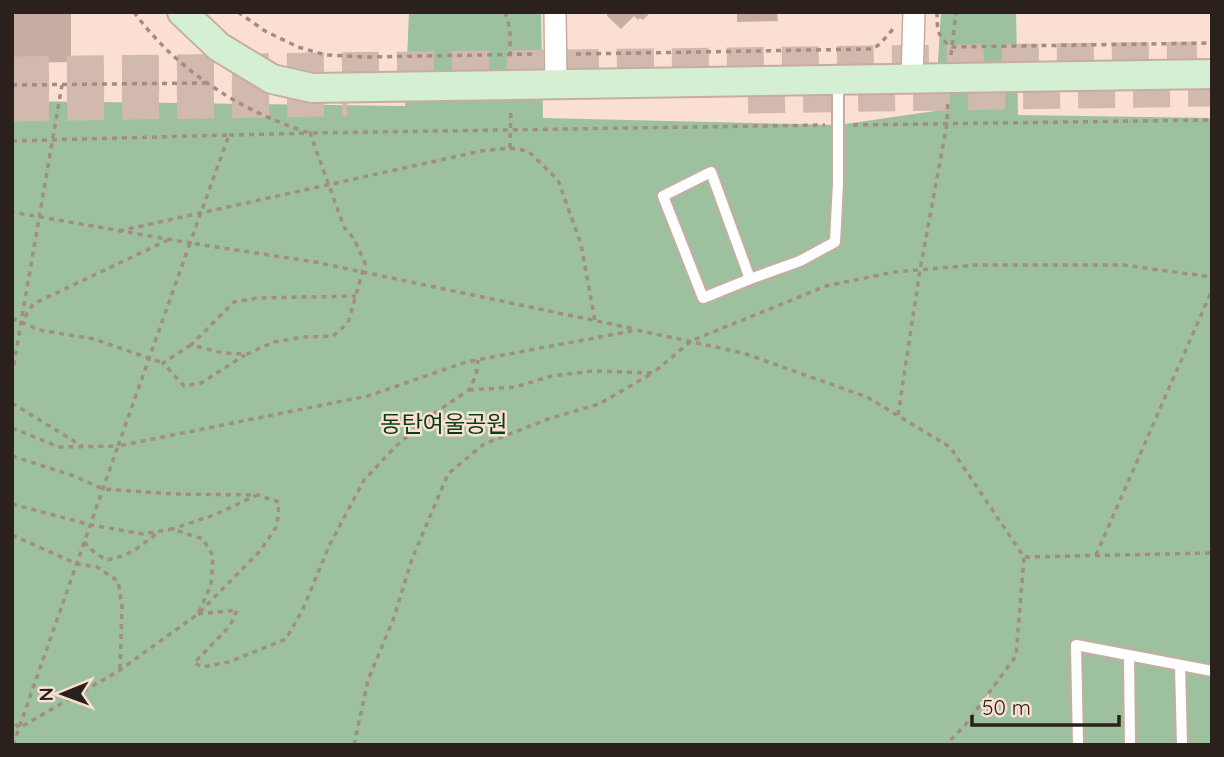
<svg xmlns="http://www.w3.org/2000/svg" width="1224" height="757" viewBox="0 0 1224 757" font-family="Quicksand,'Noto Sans KR',sans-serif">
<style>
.green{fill:#9dc19e}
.building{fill:#c7ada1}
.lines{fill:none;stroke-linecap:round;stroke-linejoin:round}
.highway-tunnel{stroke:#d1b9ae;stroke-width:37;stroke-dasharray:37 18;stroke-linecap:butt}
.lane-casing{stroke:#c7ada1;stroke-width:14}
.street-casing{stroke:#c7ada1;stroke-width:24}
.secondary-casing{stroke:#c7ada1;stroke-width:32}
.path{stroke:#a28d85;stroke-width:3.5;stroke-dasharray:5 5;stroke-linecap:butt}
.lane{stroke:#fff;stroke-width:10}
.street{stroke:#fff;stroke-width:21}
.secondary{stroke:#d5efd3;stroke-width:28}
.labels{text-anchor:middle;stroke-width:5;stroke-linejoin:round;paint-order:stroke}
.park-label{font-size:23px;fill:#053e11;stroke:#fbdfd3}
</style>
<rect width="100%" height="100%" fill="#fbdfd3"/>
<polygon class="green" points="409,12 541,12 543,118 838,125 935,111 941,12 1016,12 1018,115 1212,118 1212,745 12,745 12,101 405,106"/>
<g class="building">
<polygon points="12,12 71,12 71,62 12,63"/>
<polygon points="607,12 651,12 643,20 640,18 638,20 634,16 621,29 607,16"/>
<polygon points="737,12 777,12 778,21 737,22"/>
</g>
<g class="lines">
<g class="highway-tunnel">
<polyline points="12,75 1197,60"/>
<polyline points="748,95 1212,88"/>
<polyline points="12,103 347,98"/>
</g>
<defs>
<g id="lane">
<polyline points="750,279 703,298 663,196 711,172 750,279 800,261 835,242 838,183 838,80"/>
<polyline points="1129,655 1130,745"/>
<polyline points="1180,665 1182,745"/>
<polyline points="1078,745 1076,645 1212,671"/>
</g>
<g id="street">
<polyline points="555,12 556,85"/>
<polyline points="912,79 914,12"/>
</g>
<polyline id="secondary" points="182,12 219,47 272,79 312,88 1212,74"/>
</defs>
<use href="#lane" class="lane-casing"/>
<use href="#street" class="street-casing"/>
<use href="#secondary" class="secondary-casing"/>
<g class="path">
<path d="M134 12C177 71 242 112 310 133L825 125"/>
<polyline points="238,12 265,31 298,47 326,55 366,57 537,54"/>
<polyline points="505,12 510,29 510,55"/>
<path d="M937 12C937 28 937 38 952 47L1212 43"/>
<polyline points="576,54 872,49 880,44 893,29"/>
<polyline points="951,55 956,12"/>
<polyline points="12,85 206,83"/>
<polyline points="853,125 1212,120"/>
<polyline points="229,135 310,133 344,227 354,239 365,263 348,323 333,336 302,337 274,342 247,354 223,353 191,345 234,302 257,298 356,296"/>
<polyline points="12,141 229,135 190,243 12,212"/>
<polyline points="510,148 511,108"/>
<polyline points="119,231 481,151 510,148 528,151 558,180 581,244 595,321"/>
<polyline points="25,317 33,304 168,240"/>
<polyline points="12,318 39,330 94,339 163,363"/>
<polyline points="191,345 163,363 184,386 201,383 245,355"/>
<polyline points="12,375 62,85"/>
<polyline points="469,390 515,387 552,376 592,371 653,373 691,341 826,286 894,272 976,265 1123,265 1212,277"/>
<polyline points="12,403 82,446"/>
<polyline points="898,415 920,270 947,124 948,101"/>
<polyline points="12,428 59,447 118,446 190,243 315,262 635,329"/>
<polyline points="12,456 74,476 103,489 173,494 257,495 214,515 172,529"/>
<polyline points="12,504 91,525 143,534 172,529 203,539 213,556 211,585 198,614 120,670 19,728 12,720"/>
<polyline points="12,535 77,564 97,567 118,581 122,606 120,670"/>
<path d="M84 542 93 551 106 560C127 557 140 547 156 534"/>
<polyline points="1096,555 1212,290"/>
<polyline points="1025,557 1212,553"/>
<polyline points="200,612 260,551 277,526 279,502 257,495"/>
<polyline points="198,614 237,610 230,626 194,663 203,667 229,662 286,639 303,609 329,546 364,480 396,446 439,410 469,390 476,375 478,360"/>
<polyline points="13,745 118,446 368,396 466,362 637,330 743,353 867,397 950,447 1024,557 1016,656 966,724 946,745"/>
<polyline points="354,745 368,680 393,620 412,559 448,474 484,444 548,419 599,404 651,374"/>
</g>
<use href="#lane" class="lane"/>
<use href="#street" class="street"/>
<use href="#secondary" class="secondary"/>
</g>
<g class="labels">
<g class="park-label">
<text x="444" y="432">동탄여울공원</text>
</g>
</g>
<rect width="1224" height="757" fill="none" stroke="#2a201c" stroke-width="28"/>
<g transform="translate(63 694) rotate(269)" stroke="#fbdfd3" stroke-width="5" paint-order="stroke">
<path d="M0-5L12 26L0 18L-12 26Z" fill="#2a201c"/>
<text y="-10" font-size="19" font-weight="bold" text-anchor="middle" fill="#2a201c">N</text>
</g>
<path d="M972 715v10h147v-10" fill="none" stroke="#2a201c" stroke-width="3.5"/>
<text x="982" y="715" font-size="21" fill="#2a201c" stroke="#fbdfd3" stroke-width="5" paint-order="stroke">50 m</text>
</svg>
